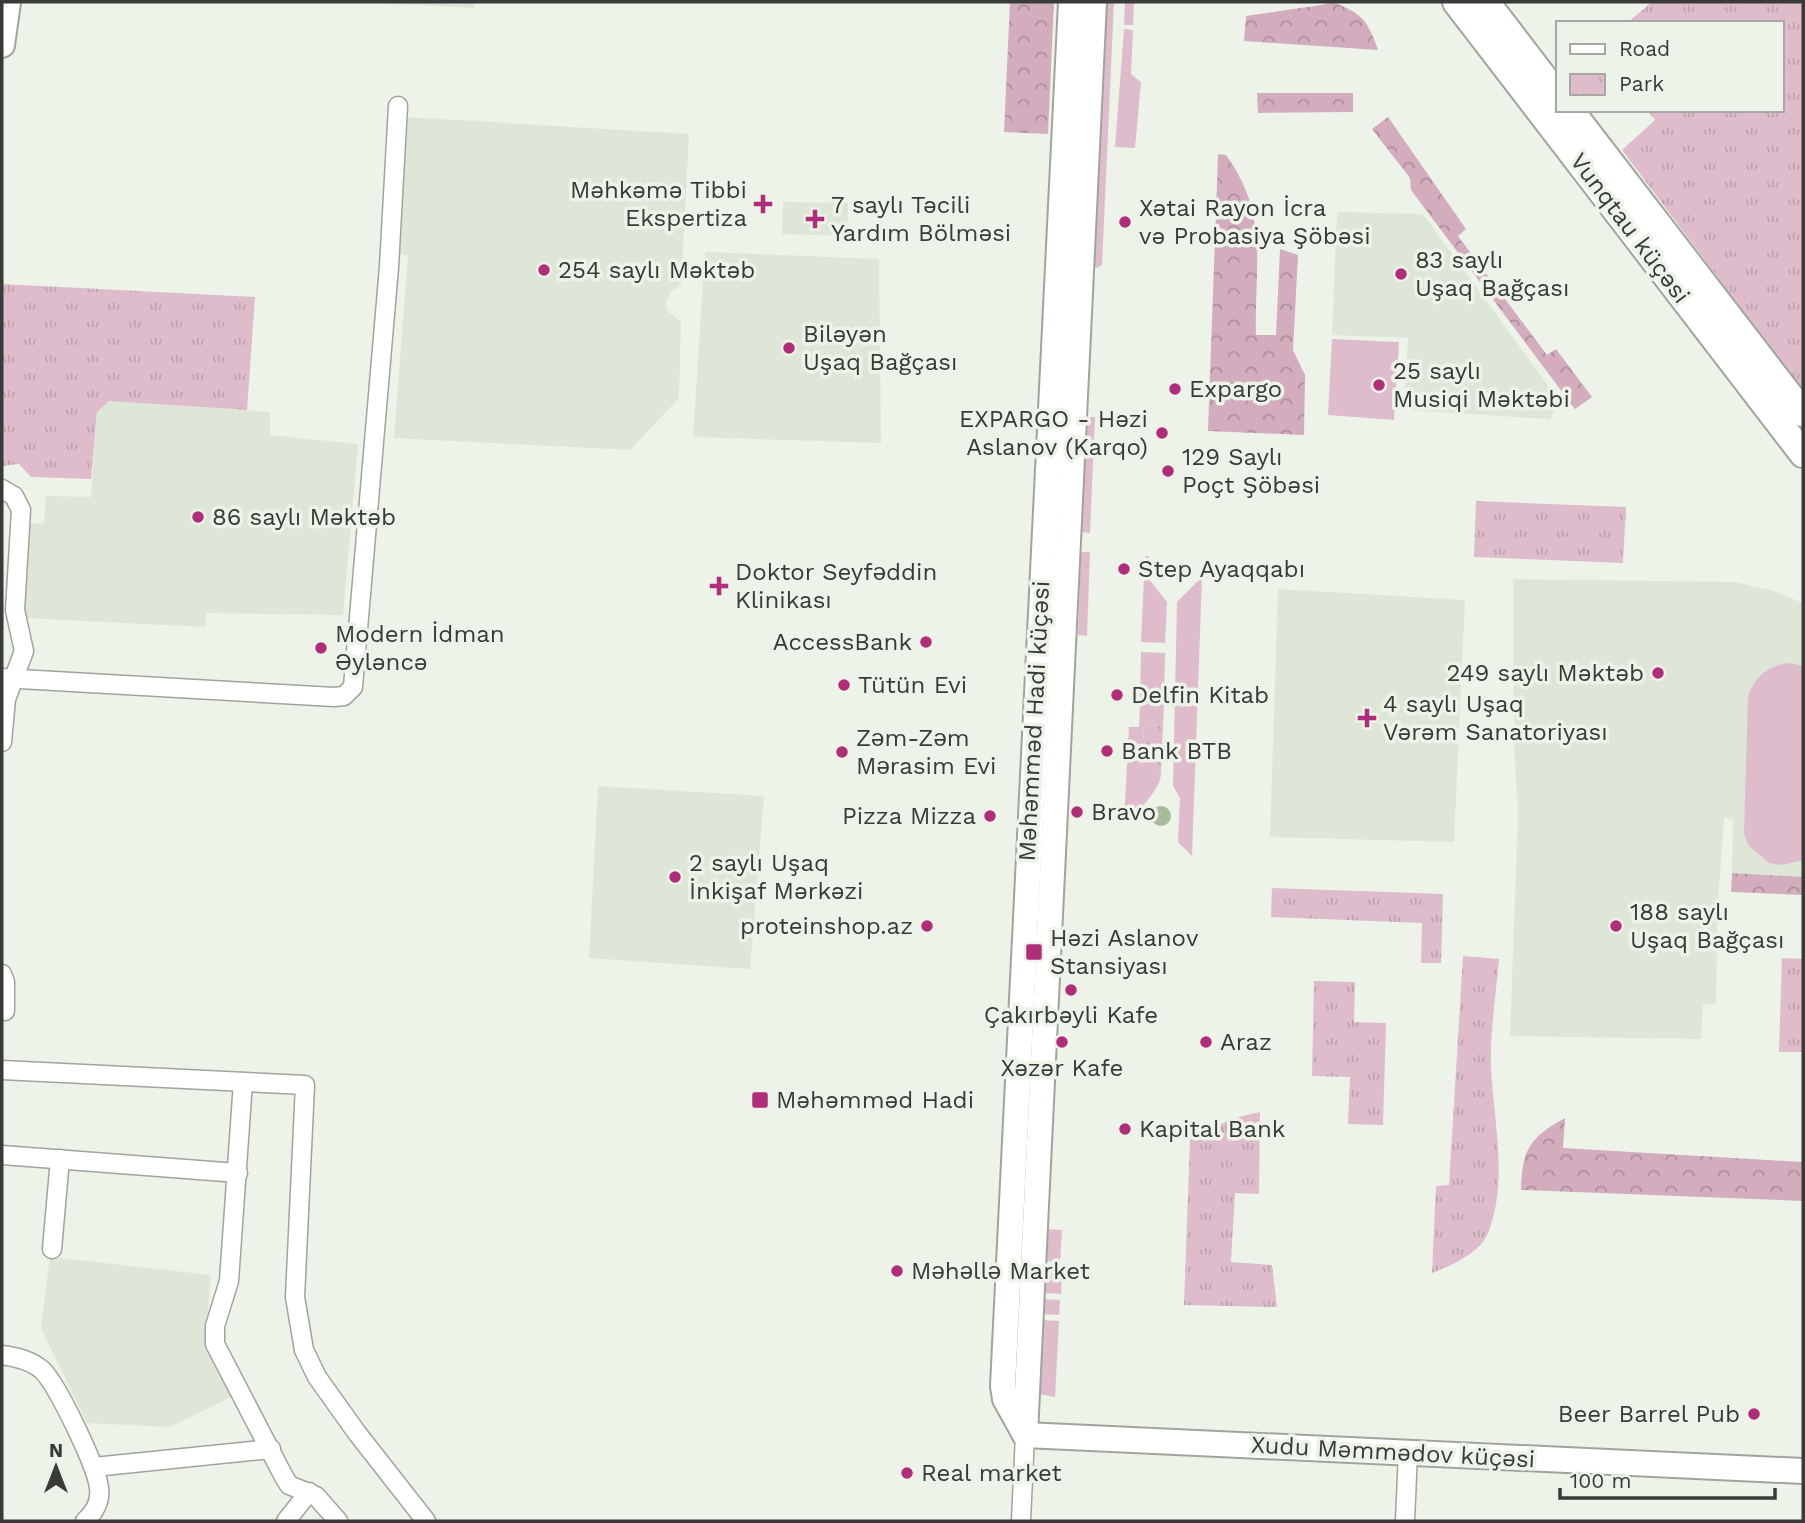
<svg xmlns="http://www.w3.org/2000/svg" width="1805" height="1523" viewBox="0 0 1805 1523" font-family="'Work Sans',sans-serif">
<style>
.built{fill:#dde6d7}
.green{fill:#debccb}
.forest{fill:url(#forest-crowns)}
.park{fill:url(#park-tufts)}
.water{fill:url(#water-ripples)}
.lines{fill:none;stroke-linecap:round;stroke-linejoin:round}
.street-casing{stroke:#a0a59c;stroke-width:21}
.secondary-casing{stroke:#a0a59c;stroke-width:28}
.primary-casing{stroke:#a0a59c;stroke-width:30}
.street{stroke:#fff;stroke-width:18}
.secondary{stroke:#fff;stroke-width:24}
.primary{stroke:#fff;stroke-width:26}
.poi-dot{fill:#b02e79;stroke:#edf3e9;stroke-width:2.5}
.labels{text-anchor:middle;stroke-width:7;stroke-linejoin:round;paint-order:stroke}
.poi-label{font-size:24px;fill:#383b37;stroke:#edf3e9;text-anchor:start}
.street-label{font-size:24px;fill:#383b37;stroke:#edf3e9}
</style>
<defs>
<pattern id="forest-crowns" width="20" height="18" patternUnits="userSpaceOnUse" patternTransform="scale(1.75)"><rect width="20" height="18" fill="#d3adbe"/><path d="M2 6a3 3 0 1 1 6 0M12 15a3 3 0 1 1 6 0" fill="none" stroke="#ac8e9b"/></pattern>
<pattern id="park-tufts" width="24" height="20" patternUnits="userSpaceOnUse" patternTransform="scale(1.75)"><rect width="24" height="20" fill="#debccb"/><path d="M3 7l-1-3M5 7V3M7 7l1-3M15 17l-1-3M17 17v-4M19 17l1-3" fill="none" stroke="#bfa2af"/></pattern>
<pattern id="water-ripples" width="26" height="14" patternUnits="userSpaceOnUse" patternTransform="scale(1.75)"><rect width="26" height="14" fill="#a8bc9c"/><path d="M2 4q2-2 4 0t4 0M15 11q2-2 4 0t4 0" fill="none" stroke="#8a9a80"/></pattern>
</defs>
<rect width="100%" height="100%" fill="#edf3e9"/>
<g class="built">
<polygon points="362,2 475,2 474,8"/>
<polygon points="406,117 689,134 681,285 670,293 666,304 668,312 681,321 679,398 630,450 394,438 408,255 398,254"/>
<polygon points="783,202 848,203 847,236 782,234"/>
<polygon points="1337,212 1423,214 1560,402 1550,419 1404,410 1408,338 1332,335"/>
<polygon points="705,252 879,259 881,443 693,437"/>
<polygon points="113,401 270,412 270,435 358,444 343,615 206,613 205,627 24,618 27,524 44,523 46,496 91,497 97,412 103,404"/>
<polygon points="1513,579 1735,582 1774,591 1803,603 1803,877 1732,873 1733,820 1724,818 1718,901 1716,1004 1703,1004 1701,1039 1510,1036 1518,814 1514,743"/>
<polygon points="1278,589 1465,600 1454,842 1270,837"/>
<polygon points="598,786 764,796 750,969 589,958"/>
<polygon points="50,1257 211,1275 205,1343 231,1397 170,1427 87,1423 41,1328"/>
</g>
<g class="green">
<polygon points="1105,2 1114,2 1102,265 1097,268 1093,265"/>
<polygon points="1125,2 1134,2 1133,25 1124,25"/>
<polygon points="1124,29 1133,30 1131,74 1141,82 1135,148 1115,147"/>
<polygon points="1332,339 1399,342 1394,420 1328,415"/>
<polygon points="1087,417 1095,417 1090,533 1082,532"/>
<polygon points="1081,552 1090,552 1087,636 1078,635"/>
<polygon points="1145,556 1149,556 1148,578 1167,602 1165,643 1141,642"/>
<polygon points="1202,577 1192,856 1178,842 1180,798 1173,786 1177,602"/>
<polygon points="1141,652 1165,653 1164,698 1140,697"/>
<path d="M1789 663 1803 666V860L1782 865 1769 863 1749 846 1744 834 1748 697C1755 676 1767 666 1789 663Z"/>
<path d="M1140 702 1164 703 1163 726 1144 725 1142 771 1161 773C1160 792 1141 802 1136 821H1124L1129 727H1139Z"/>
<polygon points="1044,1229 1062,1230 1060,1262 1042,1261"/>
<polygon points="1044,1267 1062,1268 1061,1294 1043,1293"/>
<polygon points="1042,1299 1060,1300 1059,1315 1041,1314"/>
<polygon points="1040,1320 1059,1321 1055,1397 1039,1394"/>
</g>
<g class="forest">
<polygon points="1010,2 1054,2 1048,134 1004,132"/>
<path d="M1334 3C1363 13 1368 22 1378 50L1244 41 1246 16Z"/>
<polygon points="1353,93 1353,112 1258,113 1257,93"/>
<polygon points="1388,117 1466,229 1458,236 1547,355 1556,349 1592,397 1575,409 1411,190 1410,178 1372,129"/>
<path d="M1218 154 1226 155C1270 216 1254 266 1256 335H1276L1280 249 1298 255 1293 350 1305 375 1304 435 1208 431Z"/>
<polygon points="1732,873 1803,877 1803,895 1731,892"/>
<path d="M1565 1118 1563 1148 1803 1162V1201L1521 1190C1522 1150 1529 1138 1565 1118Z"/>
</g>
<g class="park">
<polygon points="1652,2 1803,2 1803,391 1622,150 1655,120 1647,110 1782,110 1782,23 1627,23"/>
<polygon points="2,284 255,297 247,410 109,401 97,412 91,479 31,477 19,464 2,466"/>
<polygon points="1476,501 1626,507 1623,563 1474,557"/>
<polygon points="1144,725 1163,726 1161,773 1142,772"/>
<polygon points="1272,888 1443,894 1441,963 1421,963 1422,923 1271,917"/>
<path d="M1463 956 1499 959C1496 994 1490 1031 1491 1066 1493 1120 1509 1180 1488 1233 1479 1254 1452 1265 1432 1273L1436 1186 1449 1185Z"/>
<polygon points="1782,958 1803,959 1803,1052 1779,1052"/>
<polygon points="1314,981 1355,982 1354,1022 1386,1023 1383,1125 1348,1124 1350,1077 1312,1076"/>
<polygon points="1260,1112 1259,1194 1235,1193 1231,1262 1272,1265 1277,1307 1184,1305 1190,1140 1231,1119"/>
</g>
<circle class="water" cx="1161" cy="816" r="10"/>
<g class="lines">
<defs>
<g id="street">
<polyline points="2,489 14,496 21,510 15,610 24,651 6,699 2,742"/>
<polyline points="2,678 334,697 344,696 353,687 389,267 398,106"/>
<polyline points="2,974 5,982 5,1011"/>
<polyline points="2,1070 305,1085 295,1297 304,1350 317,1377 357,1433 426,1521"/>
<polyline points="243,1082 229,1281 215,1326 215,1344 284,1477 289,1485 316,1496 338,1521"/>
<polyline points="2,1155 238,1173"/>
<polyline points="52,1249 60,1159"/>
<path d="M2 1355C16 1357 31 1360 42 1370 57 1384 97 1467 99 1488 101 1501 94 1513 85 1521"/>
<polyline points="94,1467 271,1449"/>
<polyline points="286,1521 309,1492"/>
<polyline points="1021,1521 1025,1435"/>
<polyline points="1405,1521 1408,1452"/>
</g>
<g id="secondary">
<polyline points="2,45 8,2"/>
<polyline points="1025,1434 1094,2"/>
<polyline points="1025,1435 1005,1399 1003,1386 1071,2"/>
<polyline points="1025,1435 1803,1471"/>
</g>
<g id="primary">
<polyline points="1456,2 1803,454"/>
<polyline points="1486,2 1558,96"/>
<polyline points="1570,110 1803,413"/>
</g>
</defs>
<use href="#street" class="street-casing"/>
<use href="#secondary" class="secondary-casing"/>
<use href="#primary" class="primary-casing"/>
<use href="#street" class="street"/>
<use href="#secondary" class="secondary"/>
<use href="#primary" class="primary"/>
</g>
<g class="poi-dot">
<path d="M759.5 193.5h7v7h7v7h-7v7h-7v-7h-7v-7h7z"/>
<path d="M811.5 208.5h7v7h7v7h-7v7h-7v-7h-7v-7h7z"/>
<circle cx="1125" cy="222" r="7"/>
<circle cx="544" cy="270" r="7"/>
<circle cx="1401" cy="274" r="7"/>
<circle cx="789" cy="348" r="7"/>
<circle cx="1379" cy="385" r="7"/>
<circle cx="1175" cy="389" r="7"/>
<circle cx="1162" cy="433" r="7"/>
<circle cx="1168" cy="471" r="7"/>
<circle cx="198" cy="517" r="7"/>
<circle cx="1124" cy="569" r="7"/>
<path d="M715.5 575.5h7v7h7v7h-7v7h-7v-7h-7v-7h7z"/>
<circle cx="926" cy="642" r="7"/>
<circle cx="321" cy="648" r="7"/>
<circle cx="1658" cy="673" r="7"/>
<circle cx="844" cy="685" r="7"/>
<circle cx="1117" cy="695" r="7"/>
<path d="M1363.5 707.5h7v7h7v7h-7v7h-7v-7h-7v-7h7z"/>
<circle cx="1107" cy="751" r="7"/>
<circle cx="842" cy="752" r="7"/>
<circle cx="1077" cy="812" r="7"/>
<circle cx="990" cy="816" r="7"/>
<circle cx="675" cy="877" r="7"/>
<circle cx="927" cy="926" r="7"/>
<circle cx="1616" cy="926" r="7"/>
<rect x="1025" y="943" width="18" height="18" rx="3.5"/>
<circle cx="1071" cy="990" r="7"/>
<circle cx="1062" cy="1042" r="7"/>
<circle cx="1206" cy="1042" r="7"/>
<rect x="751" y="1091" width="18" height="18" rx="3.5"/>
<circle cx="1125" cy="1129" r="7"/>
<circle cx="897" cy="1271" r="7"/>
<circle cx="1754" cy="1414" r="7"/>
<circle cx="907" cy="1473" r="7"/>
</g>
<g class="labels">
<g class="poi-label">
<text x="747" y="198" text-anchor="end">Məhkəmə Tibbi<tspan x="747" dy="28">Ekspertiza</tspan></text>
<text x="831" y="213">7 saylı Təcili<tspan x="831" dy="28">Yardım Bölməsi</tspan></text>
<text x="1139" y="216">Xətai Rayon İcra<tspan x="1139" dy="28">və Probasiya Şöbəsi</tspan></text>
<text x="1415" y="268">83 saylı<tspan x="1415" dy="28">Uşaq Bağçası</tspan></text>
<text x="558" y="278">254 saylı Məktəb</text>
<text x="803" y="342">Biləyən<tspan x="803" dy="28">Uşaq Bağçası</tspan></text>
<text x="1393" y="379">25 saylı<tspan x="1393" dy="28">Musiqi Məktəbi</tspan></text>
<text x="1189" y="397">Expargo</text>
<text x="1148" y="427" text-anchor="end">EXPARGO - Həzi<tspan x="1148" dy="28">Aslanov (Karqo)</tspan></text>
<text x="1182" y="465">129 Saylı<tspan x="1182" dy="28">Poçt Şöbəsi</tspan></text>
<text x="212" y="525">86 saylı Məktəb</text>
<text x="1138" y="577">Step Ayaqqabı</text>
<text x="735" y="580">Doktor Seyfәddin<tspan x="735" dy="28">Klinikası</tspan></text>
<text x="335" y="642">Modern İdman<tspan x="335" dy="28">Əyləncə</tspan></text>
<text x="912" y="650" text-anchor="end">AccessBank</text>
<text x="1644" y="681" text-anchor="end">249 saylı Məktəb</text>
<text x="858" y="693">Tütün Evi</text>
<text x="1131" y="703">Delfin Kitab</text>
<text x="1383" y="712">4 saylı Uşaq<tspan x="1383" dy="28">Vərəm Sanatoriyası</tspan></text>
<text x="856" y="746">Zәm-Zәm<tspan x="856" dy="28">Mәrasim Evi</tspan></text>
<text x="1121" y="759">Bank BTB</text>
<text x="1091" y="820">Bravo</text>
<text x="976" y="824" text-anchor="end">Pizza Mizza</text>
<text x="689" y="871">2 saylı Uşaq<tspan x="689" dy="28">İnkişaf Mərkəzi</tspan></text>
<text x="1630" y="920">188 saylı<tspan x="1630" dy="28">Uşaq Bağçası</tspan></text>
<text x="913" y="934" text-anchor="end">proteinshop.az</text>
<text x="1050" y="946">Həzi Aslanov<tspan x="1050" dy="28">Stansiyası</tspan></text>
<text x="1071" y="1023" text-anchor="middle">Çakırbəyli Kafe</text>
<text x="1220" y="1050">Araz</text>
<text x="1062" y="1076" text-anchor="middle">Xəzər Kafe</text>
<text x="776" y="1108">Məhəmməd Hadi</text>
<text x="1139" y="1137">Kapital Bank</text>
<text x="911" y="1279">Mәhәllә Market</text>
<text x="1740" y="1422" text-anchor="end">Beer Barrel Pub</text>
<text x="921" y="1481">Real market</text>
</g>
<g class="street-label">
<text transform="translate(1630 228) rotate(53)" y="8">Vunqtau küçəsi</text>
<text transform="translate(1034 721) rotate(-87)" y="8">Məhəmməd Hadi küçəsi</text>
<text transform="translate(1393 1452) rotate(3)" y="8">Xudu Məmmədov küçəsi</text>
</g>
</g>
<rect width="1805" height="1523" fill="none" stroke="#383b37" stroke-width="7"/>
<rect x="1556" y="21" width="228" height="91" fill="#edf3e9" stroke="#a5a9a2" stroke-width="2"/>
<rect x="1570" y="44" width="35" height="10" fill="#ffffff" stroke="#a5a9a2" stroke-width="2"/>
<text x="1619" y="56" font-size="21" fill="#383b37">Road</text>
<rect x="1570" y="74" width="35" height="21" fill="url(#park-tufts)" stroke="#a5a9a2" stroke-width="2"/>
<text x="1619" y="91" font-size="21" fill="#383b37">Park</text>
<g transform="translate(56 1467)" stroke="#edf3e9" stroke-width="5" paint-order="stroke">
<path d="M0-5L12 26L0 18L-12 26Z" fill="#383b37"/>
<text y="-10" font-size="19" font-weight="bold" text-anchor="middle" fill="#383b37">N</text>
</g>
<path d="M1560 1488v10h215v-10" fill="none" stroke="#383b37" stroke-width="3.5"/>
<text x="1570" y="1488" font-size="21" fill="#383b37" stroke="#edf3e9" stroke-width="5" paint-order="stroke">100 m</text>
</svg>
